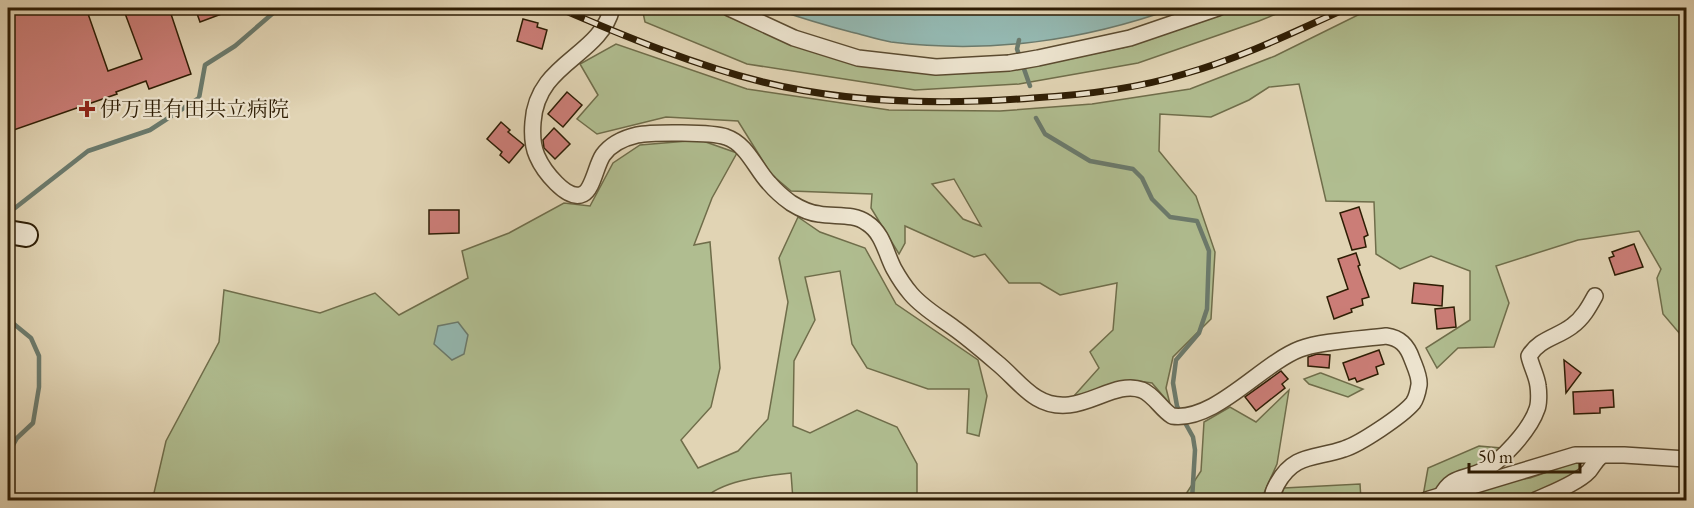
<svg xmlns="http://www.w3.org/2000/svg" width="1694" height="508" viewBox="0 0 1694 508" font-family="'EB Garamond','Noto Serif JP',serif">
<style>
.green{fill:#b0bd90;stroke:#6f6d4a;stroke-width:1.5;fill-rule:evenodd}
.water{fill:#94b8b1;stroke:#6b7a6c;stroke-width:1.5}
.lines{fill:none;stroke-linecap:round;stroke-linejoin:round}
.stream{stroke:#6b7a6c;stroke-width:4.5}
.building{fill:#cb7d77;stroke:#2e1d04;stroke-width:1.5}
.minor-casing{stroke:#5b4b30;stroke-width:18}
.secondary-casing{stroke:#2e1d04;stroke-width:26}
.minor{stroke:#ece3ce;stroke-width:15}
.secondary{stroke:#ece3ce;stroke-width:22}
.rail-casing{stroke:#2e1d04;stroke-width:7}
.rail{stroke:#ece3ce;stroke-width:4.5;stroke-dasharray:14;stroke-linecap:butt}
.poi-dot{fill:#8f2418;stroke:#ece3ce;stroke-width:2}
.labels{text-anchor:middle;stroke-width:4.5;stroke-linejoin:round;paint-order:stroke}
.poi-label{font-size:21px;fill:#2e1d04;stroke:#ece3ce;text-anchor:start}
</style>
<rect width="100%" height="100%" fill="#e1d4b4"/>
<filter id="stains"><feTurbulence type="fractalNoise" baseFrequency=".00333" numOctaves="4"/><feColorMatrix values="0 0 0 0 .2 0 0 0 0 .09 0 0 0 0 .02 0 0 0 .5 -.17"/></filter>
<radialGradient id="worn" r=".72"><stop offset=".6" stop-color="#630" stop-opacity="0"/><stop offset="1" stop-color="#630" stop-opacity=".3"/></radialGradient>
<g class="green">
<polygon points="642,8 710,8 787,42 1013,70 1126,47 1236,8 1291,8 1259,21 1138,63 1019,84 915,90 747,64 645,22"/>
<path d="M1372 8H1686V341L1663 314 1657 278 1661 269 1639 231 1578 240 1496 266 1509 303 1494 347 1458 348 1437 368 1426 348 1470 320V271L1431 256 1400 269 1376 254 1374 202 1326 201 1299 84 1269 87 1249 100 1211 117 1160 114 1159 151 1196 196 1215 252 1211 319 1173 357 1166 388 1170 404 1152 383 1131 380 1073 397 1099 368 1090 352 1113 330 1117 283 1060 295 1040 283H1009L985 254 974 257 905 226V243L899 254 871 208 872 194 791 191 771 174 738 121 666 117 597 134 577 119 598 95 580 64 616 44 747 89 889 110 1000 111 1092 104 1190 89 1275 56ZM954 179 981 226 963 219 932 184Z"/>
<path d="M700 140 737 153 712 198 694 245 710 242 720 368 711 407 681 440 698 468 738 451 768 419 788 302 779 258 798 217 820 232 865 248 896 304 978 360 987 396 979 436 967 433 969 389H928L867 368 852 344 840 271 805 277 815 320 794 361 793 426 810 433 857 410 897 427 917 464V500H793L791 473C765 476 721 480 703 500H133L154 493 166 441 219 342 224 290 320 313 375 293 399 315 468 278 462 251 509 233 564 203 590 206 613 163 640 145Z"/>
<polygon points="1320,373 1321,373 1363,389 1348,397 1309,384 1304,379"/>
<polygon points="1289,390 1277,464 1264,493 1247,500 1182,500 1201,471 1204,422 1230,407 1256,422"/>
<polygon points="1479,446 1501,448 1489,484 1530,478 1579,461 1580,473 1531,495 1524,500 1424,500 1423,496 1428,468"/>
<polygon points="1360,484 1361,500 1278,500 1284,488"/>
</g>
<g class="water">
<path d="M772 8H1175C1082 41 990 54 891 42 878 40 864 35 851 32 824 25 798 17 772 8Z"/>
<polygon points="458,322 468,335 464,354 452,360 434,344 438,326"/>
</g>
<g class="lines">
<g class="stream">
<polyline points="1019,40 1017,49 1030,86"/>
<polyline points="1036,118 1045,134 1090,161 1133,169 1142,178 1152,199 1170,217 1197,221 1209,251 1207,309 1199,333 1176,360 1173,383 1177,406 1180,412"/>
<polyline points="15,208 88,151 150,130 199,98 205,65 235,46 279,8"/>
<polyline points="8,315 9,320 31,338 39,356 39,387 33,423 17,438 8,454"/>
<polyline points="1183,419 1193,437 1195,450 1192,500"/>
</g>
</g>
<g class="building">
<polygon points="8,8 86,8 108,71 142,59 123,8 169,8 191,74 149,89 146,81 116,92 117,94 8,132"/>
<polygon points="195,8 235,8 235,9 200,22"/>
<polygon points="523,19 538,23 537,27 547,30 542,49 517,41"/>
<polygon points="567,92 582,105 563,127 548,114"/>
<polygon points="501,122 510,130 508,132 524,145 509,163 500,155 502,152 487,139"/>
<polygon points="554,128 570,144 555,159 544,148 543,140"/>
<polygon points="1359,207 1368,235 1364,237 1366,247 1352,250 1340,213"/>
<polygon points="429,210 459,210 459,233 429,234"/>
<polygon points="1634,244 1643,267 1615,275 1609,258 1614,256 1612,252"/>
<polygon points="1356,253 1360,265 1358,266 1369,297 1362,299 1363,305 1351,309 1352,312 1334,319 1327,297 1348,289 1338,259"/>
<polygon points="1414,283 1443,286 1442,306 1412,303"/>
<polygon points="1454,307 1456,327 1437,329 1435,309"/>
<polygon points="1379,350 1384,364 1376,367 1378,374 1357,382 1355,378 1349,380 1343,363"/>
<polygon points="1317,354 1330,355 1329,368 1308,366 1308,357"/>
<polygon points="1564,360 1581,373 1566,393"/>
<polygon points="1281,371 1288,379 1282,384 1285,388 1256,411 1245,397"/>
<polygon points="1613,390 1614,407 1600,408 1600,413 1574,414 1573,392"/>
</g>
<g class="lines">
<defs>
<g id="minor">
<path d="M612 8C600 57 537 62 533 122 532 134 532 145 537 156 543 170 567 202 583 194 593 189 596 165 603 155 611 144 624 138 637 135 651 132 713 132 726 137 747 144 755 168 769 183 775 190 784 198 791 203 799 208 810 213 819 214 834 217 854 213 867 223 883 233 886 254 894 269 899 278 905 287 911 294 923 308 939 317 954 328 968 338 982 350 996 362 1010 373 1022 389 1037 398 1077 422 1111 378 1142 390 1154 395 1161 409 1172 416 1215 422 1261 364 1300 349 1320 341 1362 339 1386 336 1400 338 1407 345 1412 359 1415 367 1420 377 1419 385 1418 391 1416 399 1413 403 1402 416 1360 444 1344 449 1315 459 1294 453 1277 484 1274 490 1272 493 1273 500"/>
<polyline points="729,8 794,38 858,58 936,67 1009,63 1038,58 1130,38 1218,8"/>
<path d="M1441 496C1452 475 1464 480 1482 471 1501 462 1530 430 1537 409 1539 404 1539 393 1538 386 1537 376 1531 366 1529 356 1539 339 1558 337 1572 326 1583 318 1589 307 1595 296"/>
<polyline points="1426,500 1575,455 1624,455 1686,459"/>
<path d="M1536 500C1551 493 1578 483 1589 471 1593 466 1595 461 1601 456"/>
</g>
<polyline id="secondary" points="8,232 26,235"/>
</defs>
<use href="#minor" class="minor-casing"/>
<use href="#secondary" class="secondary-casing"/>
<use href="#minor" class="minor"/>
<use href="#secondary" class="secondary"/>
<defs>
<path id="rail" d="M559 8C624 36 694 65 763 82 851 104 943 105 1033 98 1084 95 1135 89 1184 74 1241 58 1294 32 1347 8"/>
</defs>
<use href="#rail" class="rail-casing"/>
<use href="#rail" class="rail"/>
</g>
<path class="poi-dot" d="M84 100h6v6h6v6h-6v6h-6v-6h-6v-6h6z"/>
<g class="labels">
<g class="poi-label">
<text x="100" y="116">伊万里有田共立病院</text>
</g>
</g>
<rect width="1694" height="508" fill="none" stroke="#e1d4b4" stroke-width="30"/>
<rect x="9" y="9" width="1676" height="490" fill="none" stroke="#2e1d04" stroke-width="3"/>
<rect x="15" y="15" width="1664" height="478" fill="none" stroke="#2e1d04" stroke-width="1.5"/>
<path d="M1469 463v9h111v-9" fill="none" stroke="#2e1d04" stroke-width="3"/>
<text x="1478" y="463" font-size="18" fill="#2e1d04" stroke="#ece3ce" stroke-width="4.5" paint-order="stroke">50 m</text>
<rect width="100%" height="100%" filter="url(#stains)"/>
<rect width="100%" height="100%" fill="url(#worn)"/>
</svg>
